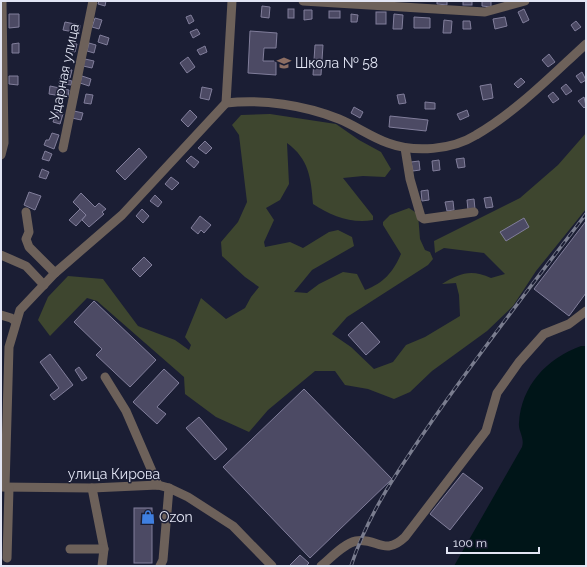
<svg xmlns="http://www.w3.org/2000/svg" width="587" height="567" viewBox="0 0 587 567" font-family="Raleway,sans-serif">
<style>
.green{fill:#3e462f}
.water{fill:#001518}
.building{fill:#4c4a64;stroke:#817e9b}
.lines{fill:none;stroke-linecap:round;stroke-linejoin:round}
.minor{stroke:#6d615a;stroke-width:9}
.rail-casing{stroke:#7a7d8f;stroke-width:3.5}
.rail{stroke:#1b1e34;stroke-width:2;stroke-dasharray:6;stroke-linecap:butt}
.labels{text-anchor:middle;stroke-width:3;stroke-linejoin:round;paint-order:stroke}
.poi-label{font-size:14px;fill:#e2e5f4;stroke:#1b1e34;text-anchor:start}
.street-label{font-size:14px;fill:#e2e5f4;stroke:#1b1e34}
</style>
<rect width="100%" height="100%" fill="#1b1e34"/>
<path class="green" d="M270 114 336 124 359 140 381 152 391 169 385 177 363 176 343 178 373 216V220C352 224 331 216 313 204 311 178 309 159 287 143L289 184 280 200 266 208 274 220 264 242 265 247 290 242 303 248 329 232 338 230 352 237 354 246 312 270 294 292 307 293 319 284 343 272 357 274 365 290C384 283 393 272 401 254L383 225V222L390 215 409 208 418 214 420 239 425 250 430 252 433 259 428 265 347 317 332 334 351 347 374 369 393 362 406 345 425 337 460 316 459 295 456 283 442 284C460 273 471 269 491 278L505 274 484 253 444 248 435 253 434 241 520 198 558 165 586 133V209L536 271 513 306 487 331 432 371 410 392 394 399 368 389 345 385 335 371H315L268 410 249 432 216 417 185 394 184 377 97 301 87 298 50 336 38 320 48 297 68 276 103 279 138 326 175 340 189 350 191 345 185 337 201 298 226 319 245 308 251 297 259 287 245 277 222 256 221 242 238 222 247 202 239 135 232 125 241 115Z"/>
<path class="water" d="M581 346H586V566H454L522 447C525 438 518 431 519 423 521 386 547 358 581 346Z"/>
<g class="building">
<polygon points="99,1 106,1 105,6 98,4"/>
<polygon points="437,1 447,1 447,5 437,4"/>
<rect x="463" y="1" width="9" height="4"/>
<polygon points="482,1 491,1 491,7 482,6"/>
<polygon points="262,6 270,7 269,18 261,17"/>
<rect x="288" y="9" width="6" height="9"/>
<polygon points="524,9 529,20 523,23 518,12"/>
<polygon points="304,10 312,10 312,19 304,20"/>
<rect x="329" y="11" width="11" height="7"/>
<rect x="376" y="12" width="10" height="12"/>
<polygon points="9,14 19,14 19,27 9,28"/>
<polygon points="351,14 358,15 357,22 351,22"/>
<polygon points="394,14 403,15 402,29 393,29"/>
<polygon points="191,15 194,21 189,24 186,17"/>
<polygon points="414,17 430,18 430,28 414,28"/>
<polygon points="505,17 507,26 495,29 493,19"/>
<polygon points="95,18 102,20 99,29 92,27"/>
<polygon points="444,20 452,21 451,33 443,33"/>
<polygon points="463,21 470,21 471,29 463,29"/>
<polygon points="576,21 581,27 575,31 571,25"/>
<polygon points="65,22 80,25 79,33 63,30"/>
<polygon points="197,29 200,34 193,38 190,32"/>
<polygon points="250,31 277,33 276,48 264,48 263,61 276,61 276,75 248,73"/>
<polygon points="100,35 109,38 107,45 98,42"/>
<polygon points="70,42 77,44 75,52 68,50"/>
<polygon points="19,43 19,53 12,53 12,44"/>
<polygon points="89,43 96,45 94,53 87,51"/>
<polygon points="315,45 323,45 321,75 313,75"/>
<polygon points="205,46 207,52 200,55 197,50"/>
<polygon points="549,54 555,62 548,67 542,60"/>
<polygon points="188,57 195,67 187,73 180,63"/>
<polygon points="85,59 94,61 92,68 83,66"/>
<polygon points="65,69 72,70 70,78 63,76"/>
<polygon points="582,72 586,80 581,83 576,76"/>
<polygon points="9,76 18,76 18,85 9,84"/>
<polygon points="82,76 91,79 89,86 80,83"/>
<polygon points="60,78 72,81 71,85 59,83"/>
<polygon points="521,78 525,82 518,88 514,84"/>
<polygon points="491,84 493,98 483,100 480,86"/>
<polygon points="566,84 572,91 566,95 561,88"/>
<polygon points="50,86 69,90 68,97 49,94"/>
<polygon points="202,87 212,89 209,100 200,98"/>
<polygon points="553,92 559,99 553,103 548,96"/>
<polygon points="86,94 93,95 91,104 84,103"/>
<polygon points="404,94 406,103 399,104 397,95"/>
<polygon points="584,97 586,106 584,108 578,101"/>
<polygon points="425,102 435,103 435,109 425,109"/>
<polygon points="354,107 363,112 360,118 351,113"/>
<polygon points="190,110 197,117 188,127 181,120"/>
<polygon points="467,110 469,116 460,120 457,114"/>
<polygon points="74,111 83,113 81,120 72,118"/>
<polygon points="56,112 63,114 60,124 53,122"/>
<polygon points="390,116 428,120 426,131 389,127"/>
<polygon points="52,133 59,135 54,149 44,145 46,140 49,140"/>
<polygon points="205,141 212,148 206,154 198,148"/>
<polygon points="139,148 147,157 125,180 116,171"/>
<polygon points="45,151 52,154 49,161 42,159"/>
<polygon points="191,156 199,162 194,168 186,161"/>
<polygon points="464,158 465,167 458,168 456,159"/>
<polygon points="439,160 440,170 433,171 432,161"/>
<polygon points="419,161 420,170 413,171 411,162"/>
<polygon points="42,169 49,172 46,179 39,177"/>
<polygon points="171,177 179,183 172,190 165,184"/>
<polygon points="428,190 429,200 422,201 421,191"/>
<polygon points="29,192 41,196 35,210 24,205"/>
<polygon points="81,193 95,207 99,203 106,209 102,212 104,214 89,227 82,220 86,215 73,202"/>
<polygon points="155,195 162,202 158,207 150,201"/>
<polygon points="491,197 493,207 486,208 484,198"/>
<polygon points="474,199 475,209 468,210 467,200"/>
<polygon points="453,201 454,210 447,211 445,202"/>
<polygon points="80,209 86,215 76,226 69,220"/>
<polygon points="142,209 149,216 143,223 136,216"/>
<polygon points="200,216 211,225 204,233 201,230 198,234 191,228"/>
<polygon points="524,218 529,227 506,241 500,232"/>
<polygon points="586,221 586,293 569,316 534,289"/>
<polygon points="144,257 152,265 140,277 132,269"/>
<polygon points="94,301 156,360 130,387 96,355 102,349 74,322"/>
<polygon points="362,322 380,342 366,355 348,335"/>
<polygon points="50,354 73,385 54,400 50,395 59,388 40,362"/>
<polygon points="79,367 87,378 82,381 75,370"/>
<polygon points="164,369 179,383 157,407 166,414 157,424 133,402"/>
<polygon points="304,389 392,479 310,558 223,467"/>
<polygon points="199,417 227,449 215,460 186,428"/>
<polygon points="463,473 483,488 450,530 430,514"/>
<rect x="134" y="508" width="18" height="55"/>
<polygon points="300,555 309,563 306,566 289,566"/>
</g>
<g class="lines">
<g class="minor">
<polyline points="303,1 485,12 525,1"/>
<path d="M226 103C263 99 304 105 339 119 356 126 371 137 388 143 415 153 452 150 476 135 517 111 551 76 586 44"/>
<polyline points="63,148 93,1"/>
<polyline points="405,148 410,179 421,217 424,219 474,212"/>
<polyline points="1,155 4,143 2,1"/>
<polyline points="26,212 29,232 26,239 29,247 55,273"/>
<polyline points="1,255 26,266 44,285"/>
<polyline points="1,315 11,318 15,321"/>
<polyline points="105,377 126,411 158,485"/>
<polyline points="1,487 92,488 158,485 169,488 188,497 233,526 272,566"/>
<polyline points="5,487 9,347 20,310 55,273 122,215 226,103 232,1"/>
<polyline points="92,488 104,549 102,566"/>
<polyline points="70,549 104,549"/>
<polyline points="7,558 9,488"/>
<polyline points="160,566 163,560 169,488"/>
<path d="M321 566C331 558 343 544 356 541 377 537 384 557 405 537L486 431 497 393 519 362 544 334 569 324 586 311"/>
</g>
<defs>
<path id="rail" d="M351 566C369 511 400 468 432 421 481 350 534 282 586 214"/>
</defs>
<use href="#rail" class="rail-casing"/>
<use href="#rail" class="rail"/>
</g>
<defs>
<symbol id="school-bare" viewBox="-9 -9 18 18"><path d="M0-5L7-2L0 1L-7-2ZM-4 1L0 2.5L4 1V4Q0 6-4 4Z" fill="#8d6e63" stroke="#1b1e34" stroke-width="2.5" paint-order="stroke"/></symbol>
<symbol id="shop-bare" viewBox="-9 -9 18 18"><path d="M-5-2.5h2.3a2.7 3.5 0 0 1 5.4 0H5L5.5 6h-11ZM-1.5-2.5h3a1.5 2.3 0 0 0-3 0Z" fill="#3f7fe0" stroke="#1b1e34" stroke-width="2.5" paint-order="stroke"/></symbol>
</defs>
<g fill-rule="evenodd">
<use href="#school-bare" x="274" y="53" width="20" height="20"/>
<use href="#shop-bare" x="138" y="507" width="20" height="20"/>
</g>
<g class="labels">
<g class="poi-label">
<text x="295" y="68">Школа № 58</text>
<text x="159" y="522">Ozon</text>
</g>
<g class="street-label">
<text transform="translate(64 72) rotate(-78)" y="5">Ударная улица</text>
<text x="114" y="479">улица Кирова</text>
</g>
</g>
<rect width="587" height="567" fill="none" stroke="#e2e5f4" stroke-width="4"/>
<path d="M447 547v6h92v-6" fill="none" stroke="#e2e5f4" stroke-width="2"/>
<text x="453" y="547" font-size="12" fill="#e2e5f4" stroke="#1b1e34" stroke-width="3" paint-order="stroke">100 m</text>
</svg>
